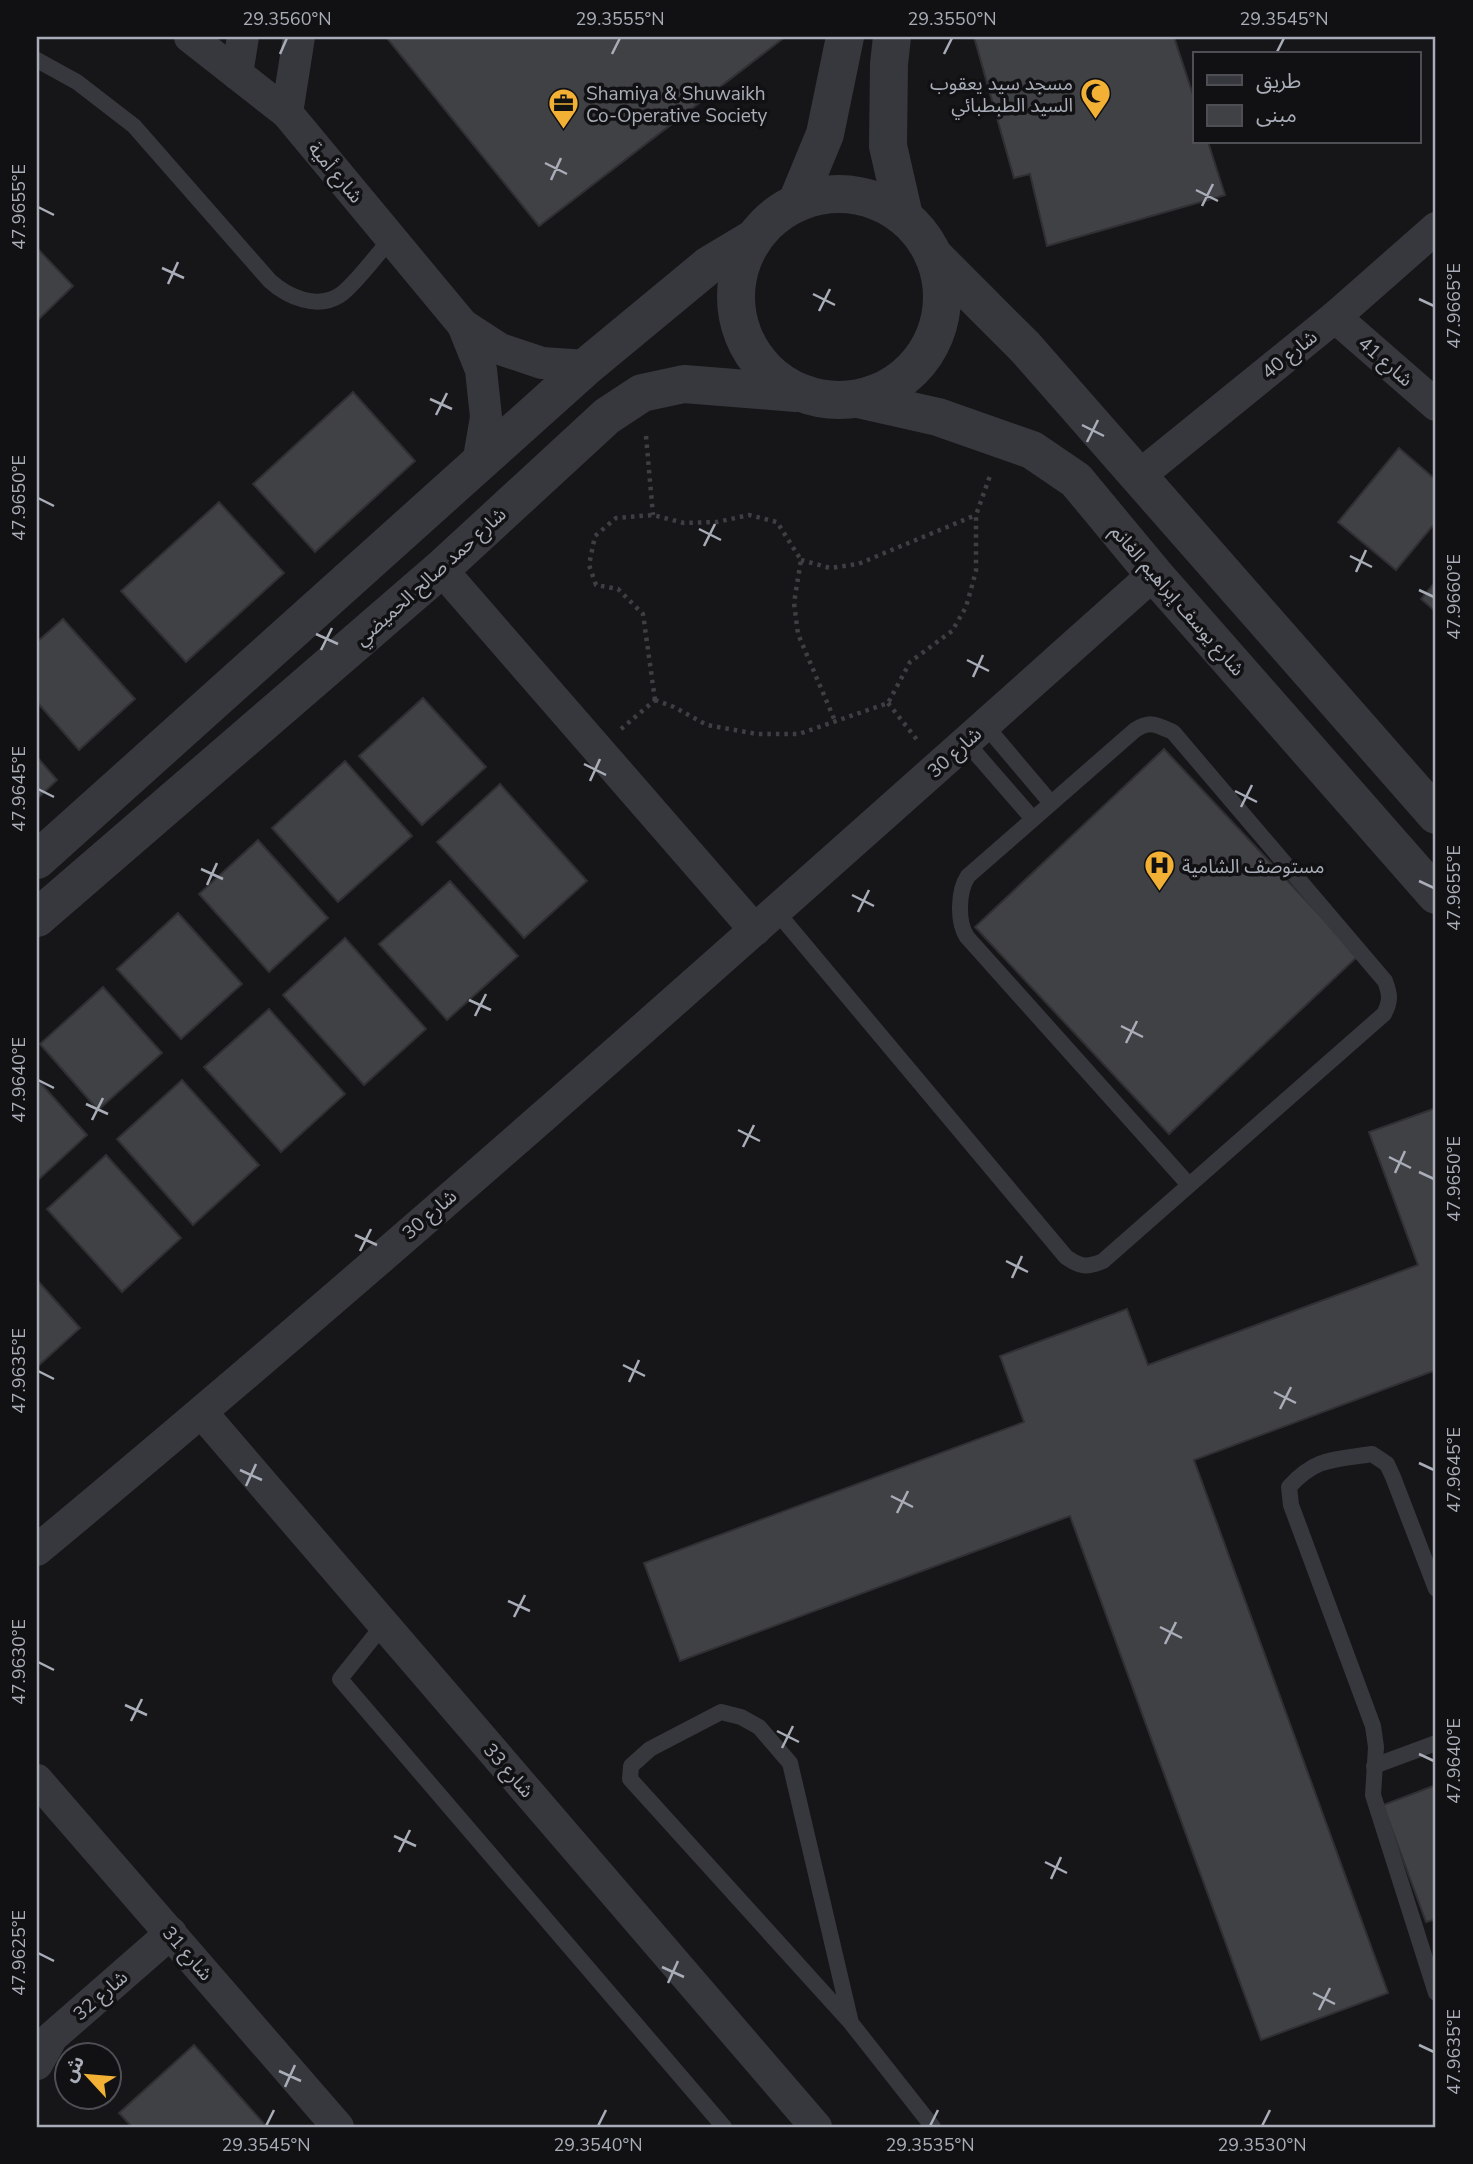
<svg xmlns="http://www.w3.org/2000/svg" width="1473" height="2164" viewBox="0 0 1473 2164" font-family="'Nunito Sans','Noto Sans Arabic',sans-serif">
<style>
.building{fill:#404145;stroke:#303034;stroke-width:2}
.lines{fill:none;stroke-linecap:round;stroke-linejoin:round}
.path{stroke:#3d3f44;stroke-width:4.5;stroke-dasharray:3.5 5;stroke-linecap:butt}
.service{stroke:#37383d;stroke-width:16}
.minor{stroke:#37383d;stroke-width:32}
.tertiary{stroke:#37383d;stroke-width:38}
.ticks{fill:none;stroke:#a8adb8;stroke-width:2.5}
.labels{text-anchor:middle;stroke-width:7;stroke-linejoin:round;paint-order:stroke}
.poi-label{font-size:19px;fill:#a8adb8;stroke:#111113;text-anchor:start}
.street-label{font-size:19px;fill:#a8adb8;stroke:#111113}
.neatline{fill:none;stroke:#a8adb8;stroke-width:2.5}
.ticks-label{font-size:18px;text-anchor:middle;fill:#a8adb8}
</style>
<rect width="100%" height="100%" fill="#161618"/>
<g class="building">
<polygon points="386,37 785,37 539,226"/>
<polygon points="974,37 1174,37 1195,101 1195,142 1208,142 1225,195 1047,246 1030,174 1014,178"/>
<polygon points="37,248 73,286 37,321"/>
<polygon points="353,392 415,461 315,552 253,484"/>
<polygon points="1399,448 1436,480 1436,522 1396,570 1338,522"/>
<polygon points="219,502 284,573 186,662 121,591"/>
<polygon points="1436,581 1436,612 1421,599"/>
<polygon points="63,619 135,699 79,750 37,702 37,642"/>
<polygon points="423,698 486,767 422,825 359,756"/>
<polygon points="1164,749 1358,956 1169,1134 975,927"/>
<polygon points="37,757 57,780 37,799"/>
<polygon points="345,761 412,836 338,902 272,828"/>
<polygon points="500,784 587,881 524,938 437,842"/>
<polygon points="258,840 328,918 269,972 199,894"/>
<polygon points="450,881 518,956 447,1020 379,944"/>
<polygon points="178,913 242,984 181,1039 117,969"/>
<polygon points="345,938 426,1029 364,1085 283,995"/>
<polygon points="103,987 162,1053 98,1110 40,1044"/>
<polygon points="269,1009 345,1094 281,1152 204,1067"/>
<polygon points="37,1079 87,1135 37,1181"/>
<polygon points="182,1080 259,1165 193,1225 117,1139"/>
<polygon points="1436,1108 1436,1370 1194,1460 1388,1993 1261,2040 1070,1516 680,1661 644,1563 1024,1422 1000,1356 1127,1309 1148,1365 1418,1265 1369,1132"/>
<polygon points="106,1155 181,1238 122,1292 47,1209"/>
<polygon points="37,1280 80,1328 37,1367"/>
<polygon points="1436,1785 1436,1919 1426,1922 1383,1805"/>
<polygon points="194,2045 267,2127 132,2127 119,2113"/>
</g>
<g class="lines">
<g class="path">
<polyline points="646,436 653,515"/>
<polyline points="801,560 830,568 858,564 976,515"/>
<polyline points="655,700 674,707 707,725 757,734 799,734 888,703 910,662 952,631 966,607 976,571 976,515 991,473"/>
<polyline points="655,700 643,614 618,589 596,585 589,565 595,536 616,518 653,515 684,523 717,522 749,515 777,522 801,560 794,603 798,634 835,721"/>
<polyline points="888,703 918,741"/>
<polyline points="621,729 655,700"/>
</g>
<g class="service">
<path d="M37 60 77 82 134 126 270 281C288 297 317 310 340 295 353 287 379 252 391 239"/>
<polyline points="985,725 1051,803"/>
<polyline points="966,742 1033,819"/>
<path d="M776 911 1066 1257C1080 1267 1087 1268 1103 1261L1384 1014C1391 1001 1390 994 1385 981L1173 732C1157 725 1151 720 1135 730L968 876C958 891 957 922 967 937L1189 1185"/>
<path d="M1436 1589 1393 1477 1387 1464 1372 1454C1334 1460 1316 1457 1289 1487L1291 1505 1373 1726 1376 1747 1373 1795 1436 1993"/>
<polyline points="384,1624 340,1679 724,2127"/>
<polyline points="1374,1766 1436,1743"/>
<polyline points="851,2023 790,1763 759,1727 741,1717 721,1712 650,1749 631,1766 630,1779 851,2023 933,2127"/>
</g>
<g class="minor">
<polyline points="190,37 287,113 463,325 500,349 542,363 587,366"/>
<polyline points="237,74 243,37"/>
<polyline points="287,113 299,37"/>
<polyline points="1335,317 1436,405"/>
<polyline points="463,325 481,370 486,417 478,464"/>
<polyline points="1139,476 1335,317 1436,228"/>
<polyline points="441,569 755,930"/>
<polyline points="202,1413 816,2127"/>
<path d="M37 1550C417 1234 785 903 1154 574"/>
<polyline points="37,1780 338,2127"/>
<polyline points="37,2064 52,2037 171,1933"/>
</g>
<g class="tertiary">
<polyline points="892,37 889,64 888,146 904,216"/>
<circle cx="839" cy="297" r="103"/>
<polyline points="797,202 825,134 845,37"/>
<polyline points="933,255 1025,347 1436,815"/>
<polyline points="858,399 938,417 1032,450 1076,480 1154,574 1436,895"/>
<polyline points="37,860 587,366 709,265 754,238"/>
<polyline points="37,918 441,569 607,416 642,393 684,384 796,393"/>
</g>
</g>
<path class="ticks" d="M280 54 287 38M612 54 620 38M944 54 952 38M1276 54 1284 38M545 163 567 174M551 180 561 158M1196 190 1218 201M1202 206 1213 184M38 207 54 215M162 268 184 278M168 284 178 262M813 294 835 305M1419 299 1434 306M819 311 830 289M430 399 452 409M436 415 447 393M1082 425 1104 436M1087 442 1098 420M38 498 54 506M699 529 721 540M704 546 715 524M1350 556 1372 567M1356 572 1366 550M1419 590 1434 597M316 634 338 644M321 650 332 628M967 660 989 671M973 677 983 655M584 764 606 775M590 781 600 759M38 789 54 797M1235 791 1257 802M1241 807 1252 785M201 869 223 879M1419 881 1434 888M207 885 217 863M852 895 874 906M858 912 869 890M469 1000 491 1010M475 1016 486 994M1121 1026 1143 1037M1126 1043 1137 1021M38 1080 54 1088M86 1104 108 1114M92 1120 103 1098M738 1130 760 1141M743 1147 754 1125M1389 1157 1411 1168M1419 1172 1434 1179M1395 1173 1405 1151M355 1235 377 1245M360 1251 371 1229M1006 1261 1028 1272M1012 1278 1022 1256M623 1365 645 1376M38 1371 54 1379M629 1382 639 1360M1274 1392 1296 1403M1280 1409 1291 1387M1419 1463 1434 1470M240 1470 262 1480M246 1486 256 1464M891 1496 913 1507M897 1513 908 1491M508 1601 530 1611M514 1617 525 1595M1160 1627 1182 1638M1165 1644 1176 1622M38 1662 54 1670M125 1705 147 1715M131 1721 142 1699M777 1731 799 1742M782 1748 793 1726M1419 1754 1434 1761M394 1836 416 1846M399 1852 410 1830M1045 1862 1067 1873M1051 1879 1061 1857M38 1953 54 1961M662 1967 684 1977M668 1983 678 1961M1313 1993 1335 2004M1319 2010 1330 1988M1419 2045 1434 2052M279 2071 301 2081M285 2087 295 2065M266 2126 274 2110M598 2126 606 2110M930 2126 938 2110M1262 2126 1270 2110"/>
<defs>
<symbol id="mosque-pin" viewBox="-11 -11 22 30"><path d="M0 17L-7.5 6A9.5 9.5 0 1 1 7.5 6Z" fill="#f2b134" stroke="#111113"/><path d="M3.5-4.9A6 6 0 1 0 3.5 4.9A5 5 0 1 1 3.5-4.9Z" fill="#111"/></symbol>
<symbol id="office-pin" viewBox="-11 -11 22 30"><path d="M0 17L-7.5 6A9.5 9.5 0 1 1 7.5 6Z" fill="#f2b134" stroke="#111113"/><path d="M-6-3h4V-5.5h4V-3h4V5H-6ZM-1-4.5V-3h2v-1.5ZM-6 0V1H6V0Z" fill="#111"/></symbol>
<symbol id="hospital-pin" viewBox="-11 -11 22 30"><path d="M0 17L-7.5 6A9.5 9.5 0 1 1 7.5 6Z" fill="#f2b134" stroke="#111113"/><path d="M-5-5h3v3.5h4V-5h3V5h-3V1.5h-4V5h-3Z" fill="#111"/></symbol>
</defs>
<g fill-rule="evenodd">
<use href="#mosque-pin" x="1078" y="76" width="35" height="47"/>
<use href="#office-pin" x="546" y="86" width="35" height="47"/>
<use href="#hospital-pin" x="1142" y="848" width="35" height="47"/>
</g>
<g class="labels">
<g class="poi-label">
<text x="1073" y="90" text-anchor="end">مسجد سيد يعقوب<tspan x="1073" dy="22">السيد الطبطبائي</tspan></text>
<text x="586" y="100">Shamiya &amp; Shuwaikh<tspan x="586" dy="22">Co-Operative Society</tspan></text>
<text x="1182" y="873">مستوصف الشامية</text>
</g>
<g class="street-label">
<text transform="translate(336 172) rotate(50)" y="7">شارع أمية</text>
<text transform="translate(1289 354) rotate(-39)" y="7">شارع 40</text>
<text transform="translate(1386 361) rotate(41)" y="7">شارع 41</text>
<text transform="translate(430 576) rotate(-42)" y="7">شارع حمد صالح الحميضي</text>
<text transform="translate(1178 600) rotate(49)" y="7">شارع يوسف إبراهيم الغانم</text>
<text transform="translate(954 752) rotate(-42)" y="7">شارع 30</text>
<text transform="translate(429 1214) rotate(-41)" y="7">شارع 30</text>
<text transform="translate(509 1770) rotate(49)" y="7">شارع 33</text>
<text transform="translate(188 1953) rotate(49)" y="7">شارع 31</text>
<text transform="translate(100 1995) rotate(-41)" y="7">شارع 32</text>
</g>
</g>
<rect width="1473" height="2164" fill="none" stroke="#111113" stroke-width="77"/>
<rect x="1193" y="52" width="228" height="91" fill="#111113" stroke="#4d4f55" stroke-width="2"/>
<rect x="1207" y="75" width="35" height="10" fill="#37383d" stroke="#4d4f55" stroke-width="2"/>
<text x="1256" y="88" font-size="21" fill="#a8adb8">طريق</text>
<rect x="1207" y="105" width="35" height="21" fill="#404145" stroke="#4d4f55" stroke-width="2"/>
<text x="1256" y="122" font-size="21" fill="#a8adb8">مبنى</text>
<g transform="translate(88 2076) rotate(296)"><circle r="33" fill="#111113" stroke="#4d4f55" stroke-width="2"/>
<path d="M0-5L12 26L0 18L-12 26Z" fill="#f2b134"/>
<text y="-10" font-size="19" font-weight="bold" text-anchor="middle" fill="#a8adb8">ش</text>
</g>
<rect x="38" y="38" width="1396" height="2088" class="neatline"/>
<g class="ticks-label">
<text x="287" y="25">29.3560°N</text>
<text x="620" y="25">29.3555°N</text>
<text x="952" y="25">29.3550°N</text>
<text x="1284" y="25">29.3545°N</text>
<text transform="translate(19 207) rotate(-90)" y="6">47.9655°E</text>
<text transform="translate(1454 306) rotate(-90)" y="6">47.9665°E</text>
<text transform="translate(19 498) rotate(-90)" y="6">47.9650°E</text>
<text transform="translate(1454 597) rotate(-90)" y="6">47.9660°E</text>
<text transform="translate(19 789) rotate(-90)" y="6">47.9645°E</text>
<text transform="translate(1454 888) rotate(-90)" y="6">47.9655°E</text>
<text transform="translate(19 1080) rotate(-90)" y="6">47.9640°E</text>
<text transform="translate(1454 1179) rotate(-90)" y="6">47.9650°E</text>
<text transform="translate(19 1371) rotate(-90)" y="6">47.9635°E</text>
<text transform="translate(1454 1470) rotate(-90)" y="6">47.9645°E</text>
<text transform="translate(19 1662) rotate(-90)" y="6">47.9630°E</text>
<text transform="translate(1454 1761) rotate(-90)" y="6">47.9640°E</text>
<text transform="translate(19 1953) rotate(-90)" y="6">47.9625°E</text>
<text transform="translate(1454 2052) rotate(-90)" y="6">47.9635°E</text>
<text x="266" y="2151">29.3545°N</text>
<text x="598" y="2151">29.3540°N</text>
<text x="930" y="2151">29.3535°N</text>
<text x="1262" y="2151">29.3530°N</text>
</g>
</svg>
